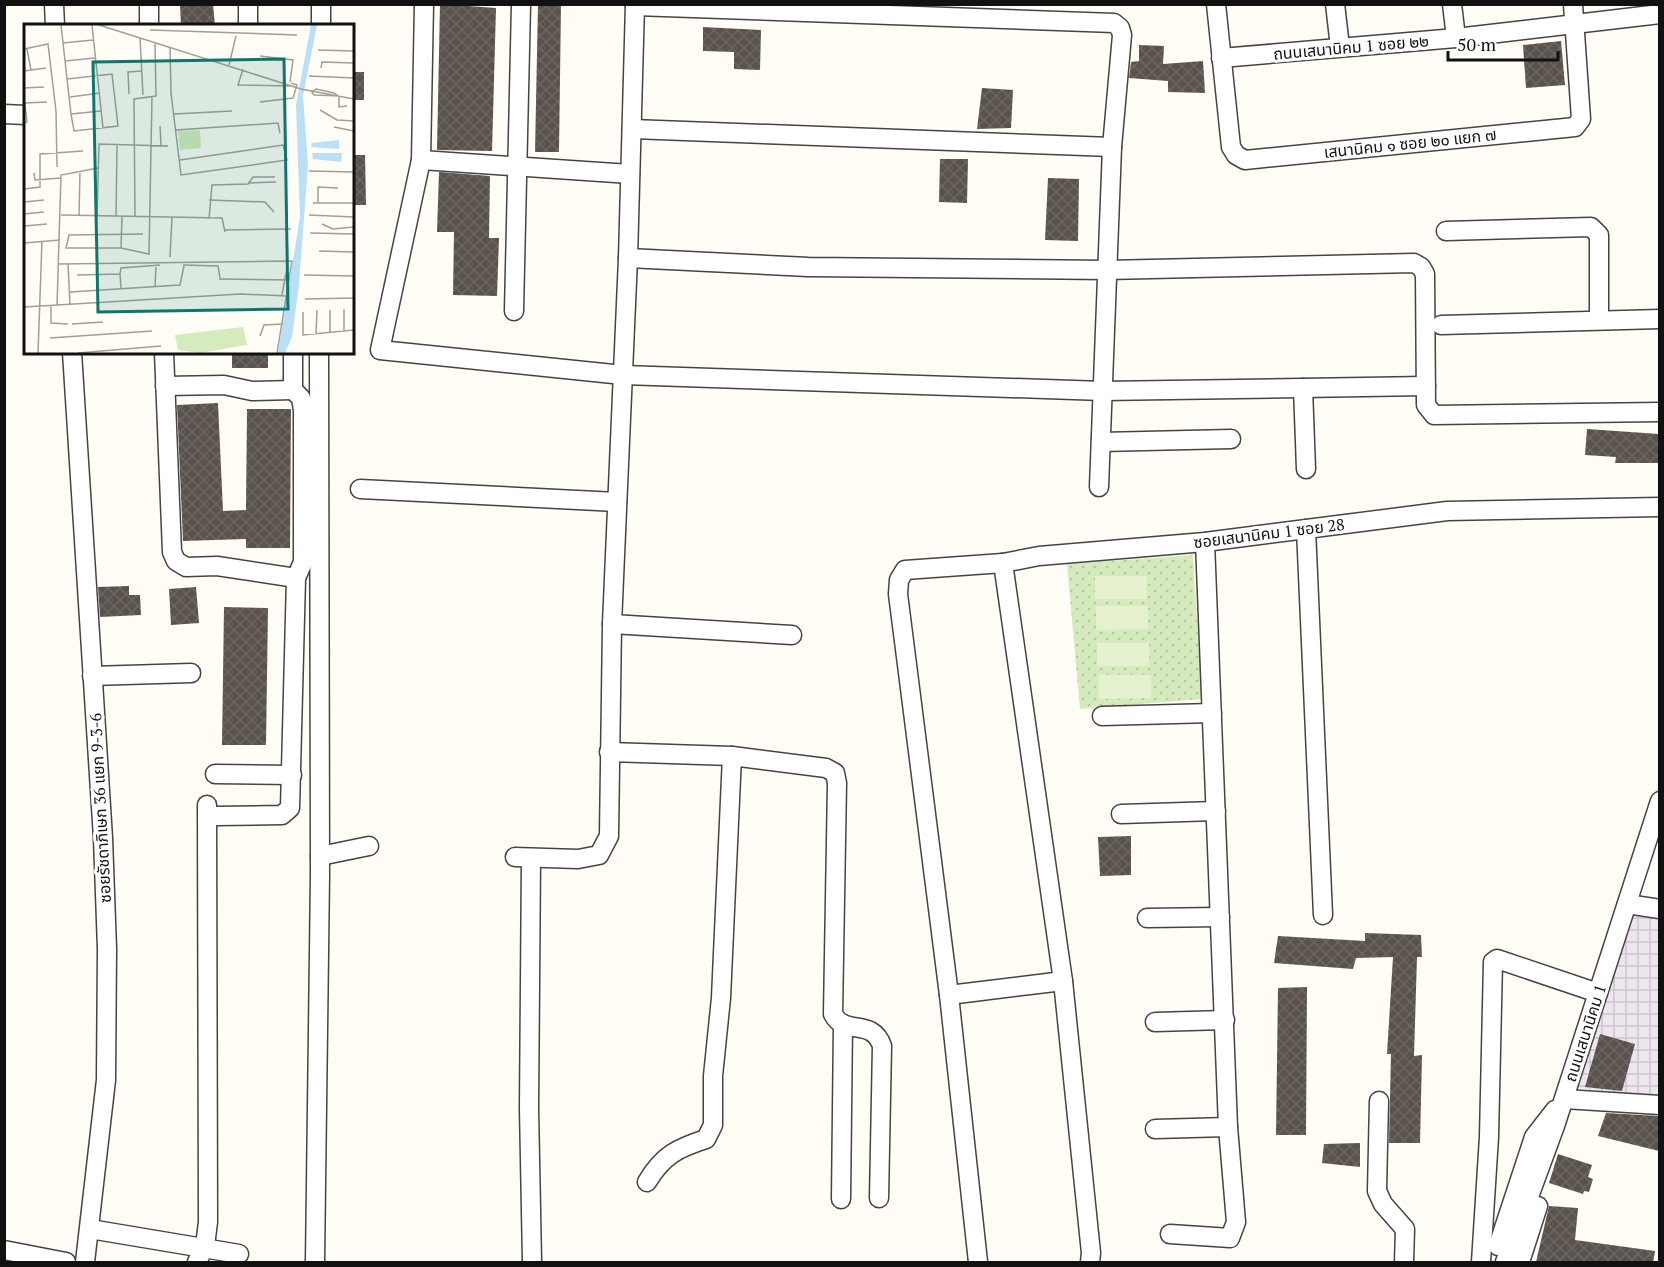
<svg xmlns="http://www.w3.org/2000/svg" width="1664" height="1267" viewBox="0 0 1664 1267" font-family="'PT Serif','Noto Sans Thai',serif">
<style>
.industrial{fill:url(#industrial-grid)}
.green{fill:url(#green-dots)}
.pitch{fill:#e6f2cf}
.building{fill:url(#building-cross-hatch)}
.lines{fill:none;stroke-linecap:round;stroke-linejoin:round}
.minor-casing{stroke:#444;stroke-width:21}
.minor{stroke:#fff;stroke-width:18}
.labels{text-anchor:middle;stroke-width:6;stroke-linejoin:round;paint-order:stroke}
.street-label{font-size:16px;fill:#111;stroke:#fff}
.inset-road{fill:none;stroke:#a09f9a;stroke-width:1.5}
.view{fill:#0f766e;fill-opacity:0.15;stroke:#0f766e;stroke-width:3}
.inset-edge{fill:none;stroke:#111;stroke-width:3}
</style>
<defs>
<pattern id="industrial-grid" width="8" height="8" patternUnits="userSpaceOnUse" patternTransform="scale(1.5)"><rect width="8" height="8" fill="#eee6ef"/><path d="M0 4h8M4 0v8" fill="none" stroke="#cbc4cc"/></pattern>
<pattern id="green-dots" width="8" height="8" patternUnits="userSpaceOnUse" patternTransform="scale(1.5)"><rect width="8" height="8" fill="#d5ebbd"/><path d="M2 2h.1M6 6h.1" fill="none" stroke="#b6c8a1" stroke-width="1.8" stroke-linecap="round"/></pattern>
<pattern id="building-cross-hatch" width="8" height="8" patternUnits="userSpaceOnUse" patternTransform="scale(1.5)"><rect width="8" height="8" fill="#5a524d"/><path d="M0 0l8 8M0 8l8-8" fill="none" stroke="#6d6662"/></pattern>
</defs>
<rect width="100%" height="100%" fill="#fffdf5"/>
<polygon class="industrial" points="1631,911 1659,916 1659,1098 1578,1088"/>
<polygon class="green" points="1193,555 1202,699 1080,709 1067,564"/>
<g class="pitch">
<rect x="1095" y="576" width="52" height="23"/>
<polygon points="1096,606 1148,606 1148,629 1096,630"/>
<rect x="1097" y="643" width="52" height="23"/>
<polygon points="1099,675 1151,675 1151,698 1099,699"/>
</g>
<g class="building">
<polygon points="180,4 213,4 215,26 181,26"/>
<polygon points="440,4 496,8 492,151 437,150"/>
<polygon points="538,4 561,4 559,152 535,152"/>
<polygon points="703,27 761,30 760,70 734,69 734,52 703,51"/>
<polygon points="1561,41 1565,85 1526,88 1523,45"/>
<polygon points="1139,45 1164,46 1163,64 1203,61 1205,93 1168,92 1168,81 1129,78 1131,62 1139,61"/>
<rect x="352" y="72" width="12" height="28"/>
<polygon points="982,88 1013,90 1011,128 977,129"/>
<polygon points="352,155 365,155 366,205 352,205"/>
<polygon points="940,159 968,159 967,203 939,202"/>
<polygon points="439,172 490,176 489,238 499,238 497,296 453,295 454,232 437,232"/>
<polygon points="1048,178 1079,179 1078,241 1045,240"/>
<rect x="232" y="352" width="36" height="16"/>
<polygon points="218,403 223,511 246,510 247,409 291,409 290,548 246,548 246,539 183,541 177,405"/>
<polygon points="1587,429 1659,434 1659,463 1615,463 1616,457 1585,455"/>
<polygon points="129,586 129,595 140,595 141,615 100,617 98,587"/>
<polygon points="196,587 199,623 171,625 169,589"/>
<polygon points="224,607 268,608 266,745 222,745"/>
<polygon points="1131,836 1131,875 1100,876 1098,837"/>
<polygon points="1365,933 1421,935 1422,957 1417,957 1414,1056 1422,1055 1420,1143 1389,1143 1391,1054 1387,1054 1393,957 1356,958 1353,969 1274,963 1278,936 1365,941"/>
<polygon points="1307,987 1306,1135 1276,1135 1278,988"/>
<polygon points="1600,1034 1635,1044 1622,1091 1585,1087"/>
<polygon points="1606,1113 1659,1116 1659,1151 1598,1136"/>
<polygon points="1360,1143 1360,1167 1322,1163 1324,1144"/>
<polygon points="1558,1154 1592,1165 1588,1177 1593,1179 1589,1192 1584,1191 1583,1194 1549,1183"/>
<polygon points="1549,1206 1578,1208 1575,1240 1655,1251 1653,1263 1536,1262"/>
</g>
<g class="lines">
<defs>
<g id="minor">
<polyline points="54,4 55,26"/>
<polyline points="149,4 149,26"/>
<polyline points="248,4 248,26"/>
<polyline points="424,4 421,160 380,350 623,375 1103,391 1426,386"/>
<polyline points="1216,4 1231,147 1236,155 1245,160 1575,127 1581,119 1573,4"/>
<polyline points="1335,4 1340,47"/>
<polyline points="1452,4 1456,38"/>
<polyline points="635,6 1114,23 1120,28 1122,35 1112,147 1099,487"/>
<polyline points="321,26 321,4"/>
<polyline points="1221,58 1456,38 1660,14"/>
<polyline points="4,114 26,115"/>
<polyline points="632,129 1112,147"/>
<polyline points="421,160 630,174"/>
<polyline points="1446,231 1591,227 1599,235 1599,320"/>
<polyline points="628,258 808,267 1107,270 1414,263 1421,267 1425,274 1426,405 1434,415 1660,412"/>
<polyline points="514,311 521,4"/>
<polyline points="1441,325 1660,319"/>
<polyline points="72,352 103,838 107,949 106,1080 85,1262"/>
<polyline points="164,352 172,552 176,561 186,567 217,566 296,578"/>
<polyline points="165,386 224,385 252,391 293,390"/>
<polyline points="1303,388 1306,469"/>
<polyline points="1101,442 1231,439"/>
<polyline points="360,489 617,502"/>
<polyline points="1306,529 1323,915"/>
<polyline points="1003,563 1063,981 1091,1253 1090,1262"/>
<polyline points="612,624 792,635"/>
<polyline points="92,676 191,673"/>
<polyline points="1102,716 1212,713"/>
<path d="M609 752 732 756 826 768 835 773 837 783 833 1014C845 1037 872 1017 882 1046L879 1198"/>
<polyline points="215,774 292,775"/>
<polyline points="1121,814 1216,811"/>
<polyline points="215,816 282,815 290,808 296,578 303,562 303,410 301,398 293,390 293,352"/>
<polyline points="320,856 369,846"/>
<polyline points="515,857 578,859 599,855 609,836 612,624 628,258 635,4"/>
<polyline points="531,858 529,1108 532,1262"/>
<polyline points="1627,904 1660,909"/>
<polyline points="1147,918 1220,917"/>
<polyline points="949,995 1063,981"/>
<polyline points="1155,1022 1225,1020"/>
<polyline points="1564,1099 1660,1105"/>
<polyline points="1379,1101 1377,1191 1383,1204 1405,1229 1404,1262"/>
<polyline points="1155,1129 1228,1127"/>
<path d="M647 1182C663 1155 678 1148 706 1139L713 1125V1076L721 998 732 756"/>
<polyline points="841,1199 843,1024"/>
<polyline points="90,1229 239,1254"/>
<polyline points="1170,1234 1230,1238 1236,1222 1228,1127 1205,542"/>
<polyline points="1498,1246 1534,1137 1555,1110"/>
<polyline points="4,1250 66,1262"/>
<polyline points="197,1262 205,1246 208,1222 207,805"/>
<polyline points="315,1262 320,875 319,352"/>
<polyline points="978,1262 949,995 898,594 899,580 905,570 1003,563 1039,556 1205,542 1447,511 1660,507"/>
<polyline points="1481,1262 1489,1137 1493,962 1497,959 1598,993"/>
<polyline points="1505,1262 1555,1126 1660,801"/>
<polyline points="1520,1262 1538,1206"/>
</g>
</defs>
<use href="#minor" class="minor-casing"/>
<use href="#minor" class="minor"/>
</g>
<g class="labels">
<g class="street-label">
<text transform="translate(1351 47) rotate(-5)" y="6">ถนนเสนานิคม 1 ซอย ๒๒</text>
<text transform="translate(1410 143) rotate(-6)" y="6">เสนานิคม ๑ ซอย ๒๐ แยก ๗</text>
<text transform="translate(1269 533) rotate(-7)" y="6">ซอยเสนานิคม 1 ซอย 28</text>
<text transform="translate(100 808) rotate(-93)" y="6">ซอยรัชดาภิเษก 36 แยก 9-3-6</text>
<text transform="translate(1585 1033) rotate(-72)" y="6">ถนนเสนานิคม 1</text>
</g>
</g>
<g transform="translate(24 24)">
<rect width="330" height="330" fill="#fffdf5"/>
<path d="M176 106 177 124 156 126 154 107ZM219 303 223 321 176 329 154 326 151 311Z" fill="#d5ebbd"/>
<path d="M287 1H293L279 72 284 141 275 261 268 313 261 329H254L276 193 272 81ZM315 116V125L287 123 288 119ZM288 129H318L317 138 289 135Z" fill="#b9e0f7"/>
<path class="inset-road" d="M37 1 47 90 50 107 94 102 88 50 43 55M68 1 79 104M75 1 277 65 330 75M126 6 273 11M116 14 119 71M39 19 69 16M146 23 147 69 157 151 263 136 259 121 156 136M0 25 24 20 32 87 33 143M3 25 7 46M294 26 330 27M236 32 269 36 266 58M41 37 71 34M205 41 212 12M297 44 298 38 330 39M219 45 214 61 266 62M0 47 22 44M285 52 330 54M0 64 20 63M292 65 310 69 314 72 290 71 288 68ZM105 70 104 48 118 47M46 73 76 69M315 73V83L323 82M0 74 3 98 0 99M236 78 269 74 273 61 267 59M1 79 23 78M296 86 313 96 330 97M47 90 77 87M150 90 208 87M136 102 137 121M310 103 330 107M152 106 254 99 256 109M285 147 330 148M10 149 11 156 37 154M225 159 252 158M0 165 16 163V130L59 127M185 176 241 178 250 188M0 178 20 176M289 179H330M294 179V163L314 164M0 190 20 188M37 191 198 194 201 208M285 191 330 193M55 192 56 147M73 193 75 120 144 122M92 193 93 121M111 193 110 75 132 72 131 18M185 195 188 161 224 160 229 153H251M298 200 309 205 330 203M0 202 23 200M201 206 267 205M286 209 330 210M119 210 45 211 42 224H97L125 230 128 73M0 219 36 216M97 224 98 193M295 227 330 228M146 233 148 194M35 240 268 237 253 329M44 240 46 281M159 241 194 242 196 254M96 250 97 244 136 241M53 251 96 250 97 264M280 251 330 252M195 255 266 256M131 262 132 243M46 268 156 261 160 242M258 271 262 249M281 275 330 274M27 282V299L44 300M33 282 37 151 74 144M0 283 216 270 264 272M279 288V311L330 306M48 300 79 298M320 307V285M306 308V286M292 310 293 286M236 312 240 301 259 300M26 314 128 307M14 329 18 217M54 329 137 322"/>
<path class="view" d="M260 35 264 285 74 288 69 38Z"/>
<rect width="330" height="330" class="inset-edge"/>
</g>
<rect width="1664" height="1267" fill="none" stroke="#111111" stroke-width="12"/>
<path d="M1448 51v9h110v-9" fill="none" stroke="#111111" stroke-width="3"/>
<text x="1457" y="51" font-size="18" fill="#111111" stroke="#ffffff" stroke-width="4.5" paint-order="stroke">50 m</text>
</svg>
